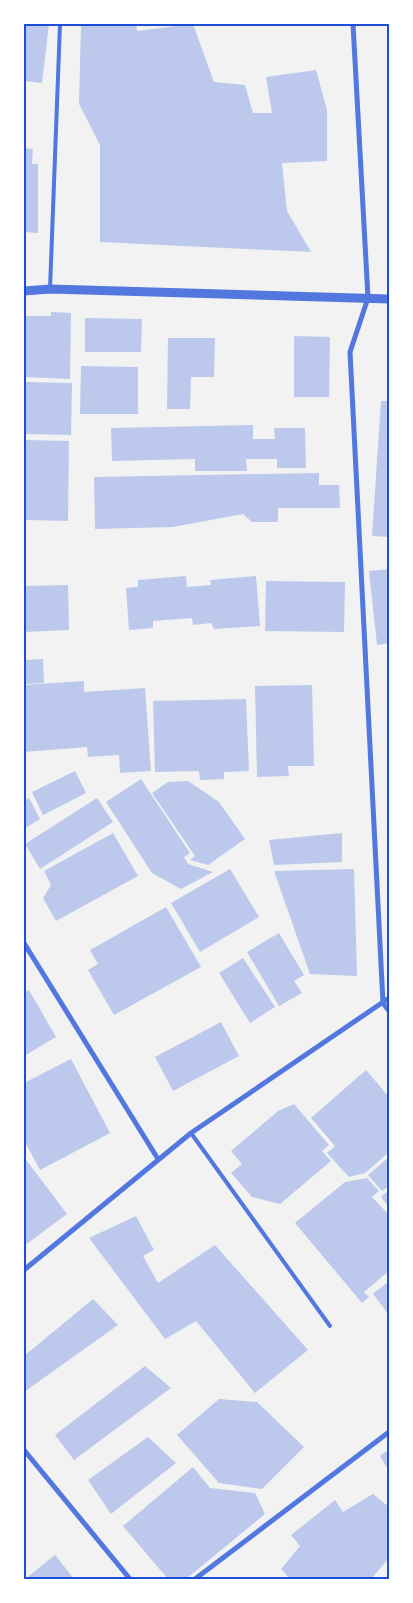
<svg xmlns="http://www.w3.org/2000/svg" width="413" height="1603" viewBox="0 0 413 1603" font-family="Georgia,serif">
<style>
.building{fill:#bdc9ec}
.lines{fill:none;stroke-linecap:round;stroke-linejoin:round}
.service{stroke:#5277de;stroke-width:4}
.minor{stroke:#5277de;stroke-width:5}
.tertiary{stroke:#5277de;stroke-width:9}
.neatline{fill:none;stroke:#1d4ed8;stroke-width:2}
</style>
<rect width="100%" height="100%" fill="#f2f2f2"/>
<g class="building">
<polygon points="24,24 49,24 42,83 24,81"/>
<polygon points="81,24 136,24 137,31 193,24 214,82 245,85 253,113 272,113 266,77 316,70 327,110 327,161 282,163 287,211 311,252 100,242 100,145 79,104"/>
<polygon points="24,148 33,149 32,164 38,164 38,233 24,232"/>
<polygon points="51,312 71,313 70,379 24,377 25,316 51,316"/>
<polygon points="85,318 142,319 141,352 85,352"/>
<polygon points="294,336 330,337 329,397 294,397"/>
<polygon points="168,338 215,338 214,377 191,377 190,409 167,409"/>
<polygon points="81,366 138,367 138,414 80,414"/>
<polygon points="26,382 72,383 71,435 25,434"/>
<polygon points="381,401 389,401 389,537 372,536"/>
<polygon points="253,425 253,439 275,439 274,428 305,428 306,468 277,468 277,459 246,459 247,471 195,471 195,459 112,461 111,428"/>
<polygon points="24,440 69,441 68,521 24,520"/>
<polygon points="319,473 319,485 339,485 340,508 278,508 278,522 252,522 243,514 173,527 95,529 94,477"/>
<polygon points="389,569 389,643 377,645 369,571"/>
<polygon points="186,576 187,587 211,585 210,580 256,576 260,626 214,629 211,623 193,625 192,618 153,621 153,628 129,630 126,588 138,587 138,580"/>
<polygon points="266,581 345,582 344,632 265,631"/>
<polygon points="68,585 69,630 24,632 24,586"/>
<polygon points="43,659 44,683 24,684 24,660"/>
<polygon points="84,681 84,692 145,688 151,771 120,773 119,755 88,757 87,747 24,752 24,685"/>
<polygon points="312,685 314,766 288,766 289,776 257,777 255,686"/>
<polygon points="246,699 249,771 224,772 224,779 200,780 199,771 155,772 153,701"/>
<polygon points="75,771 86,793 43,815 32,792"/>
<polygon points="141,779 190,853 184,857 188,864 213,872 181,889 152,873 106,802"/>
<polygon points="188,781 219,802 245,839 208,865 190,860 195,856 152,793 168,782"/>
<polygon points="29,798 40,819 24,829 24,801"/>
<polygon points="97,798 113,822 40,869 25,844"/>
<polygon points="113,833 138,876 56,921 43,898 51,885 44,871"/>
<polygon points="342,833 342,862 274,865 269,840"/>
<polygon points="230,869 259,917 200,952 171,903"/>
<polygon points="354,869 357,976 310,974 274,871"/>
<polygon points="166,907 201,967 114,1015 88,970 98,964 90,950"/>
<polygon points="279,933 304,975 294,981 302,993 279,1006 247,952"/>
<polygon points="243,958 275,1007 250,1023 219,973"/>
<polygon points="29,990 56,1037 24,1056 24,993"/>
<polygon points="221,1022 239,1056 173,1091 155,1057"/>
<polygon points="71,1059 110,1133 40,1170 24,1140 24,1083"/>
<polygon points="366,1070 389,1097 389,1152 365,1173 349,1177 327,1153 335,1146 311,1118"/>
<polygon points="294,1104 329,1145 322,1151 331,1161 280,1204 252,1197 231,1173 242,1164 231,1151 278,1111"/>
<polygon points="24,1157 67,1214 24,1246"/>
<polygon points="389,1157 389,1186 382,1191 368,1175"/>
<polygon points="367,1178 379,1191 372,1197 389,1215 389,1271 364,1292 369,1297 362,1303 295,1223 345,1182"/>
<polygon points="389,1190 389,1207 381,1197"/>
<polygon points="136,1216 154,1250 143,1256 158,1283 215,1245 308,1350 255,1393 196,1321 165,1339 89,1238"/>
<polygon points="389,1281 389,1315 373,1294"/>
<polygon points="93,1299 118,1325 24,1392 24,1356"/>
<polygon points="145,1366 171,1388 74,1460 55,1435"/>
<polygon points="219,1399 257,1402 304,1447 262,1489 219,1483 177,1435"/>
<polygon points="148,1437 176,1463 111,1514 88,1480"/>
<polygon points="389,1449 389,1471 380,1456"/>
<polygon points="193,1467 210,1488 255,1493 265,1514 186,1579 168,1579 123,1526"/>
<polygon points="373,1494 389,1507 389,1558 371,1579 290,1579 281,1569 300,1546 291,1535 335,1500 343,1512"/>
<polygon points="55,1555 74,1579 25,1579"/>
</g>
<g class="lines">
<g class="service">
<polyline points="50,289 60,24"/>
<polyline points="191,1133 330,1326"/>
</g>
<g class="minor">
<polyline points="353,24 368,298 350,352 383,1003 389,1011"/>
<polyline points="24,943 158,1159"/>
<polyline points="24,1270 191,1133 389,998"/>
<polyline points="24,1450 130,1579"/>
<polyline points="195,1579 389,1432"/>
</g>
<polyline class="tertiary" points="24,291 50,289 389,299"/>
</g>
<rect width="413" height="1603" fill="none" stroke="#ffffff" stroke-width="50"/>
<rect x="25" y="25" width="363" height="1553" class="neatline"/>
</svg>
